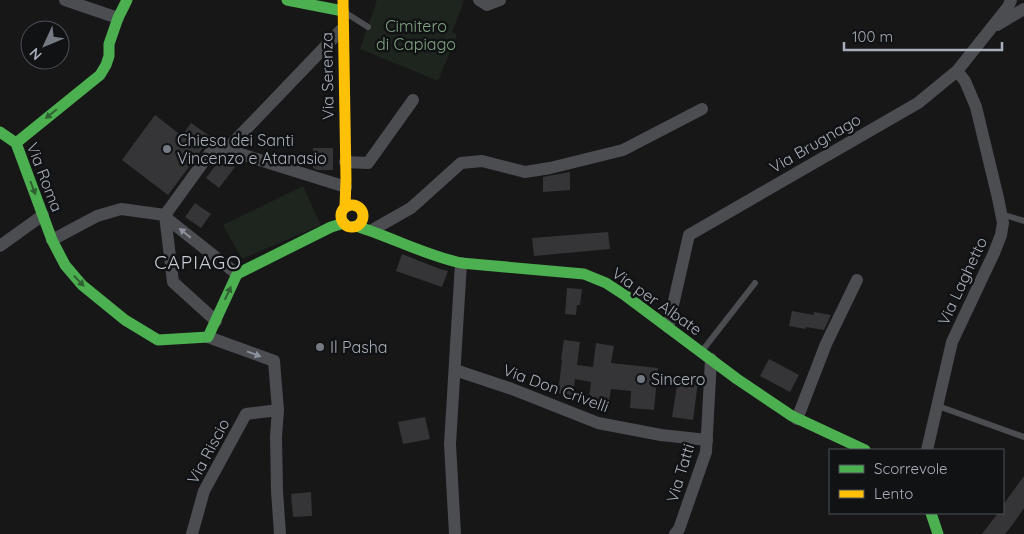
<svg xmlns="http://www.w3.org/2000/svg" width="1024" height="534" viewBox="0 0 1024 534" font-family="Quicksand,sans-serif">
<style>
.green{fill:#1d251e}
.building{fill:#353537}
.lines{fill:none;stroke-linecap:round;stroke-linejoin:round}
.lane{stroke:#4b4d51;stroke-width:6}
.street{stroke:#4b4d51;stroke-width:12}
.fast{stroke:#4caf50;stroke-width:11}
.slow{stroke:#ffc107;stroke-width:11}
.oneway{fill:#2e6032}
.oneway2{fill:#8c919a}
.poi-dot{fill:#757981;stroke:#111214;stroke-width:2}
.labels{text-anchor:middle;stroke-width:5;stroke-linejoin:round;paint-order:stroke}
.park-label{font-size:16px;fill:#7fa480;stroke:#111214}
.street-label{font-size:16px;fill:#a8aeb9;stroke:#111214}
.poi-label{font-size:16px;fill:#a8aeb9;stroke:#111214;text-anchor:start}
.quarter-label{font-size:19px;letter-spacing:1px;fill:#c9cdd5;stroke:#111214}
</style>
<rect width="100%" height="100%" fill="#171718"/>
<g class="green">
<polygon points="377,0 462,0 464,1 452,32 457,35 438,81 360,49"/>
<polygon points="303,186 321,225 242,259 223,225"/>
</g>
<g class="building">
<polygon points="155,115 182,136 191,123 211,137 168,195 122,160"/>
<polygon points="313,148 333,148 333,170 317,170 313,168"/>
<polygon points="222,157 235,167 219,188 206,178"/>
<polygon points="570,172 570,190 543,192 543,177"/>
<polygon points="195,203 211,214 201,228 185,217"/>
<polygon points="608,232 610,249 534,256 532,238"/>
<polygon points="402,254 440,269 448,271 442,287 396,271"/>
<polygon points="567,288 582,289 580,305 577,305 576,315 565,314"/>
<polygon points="792,311 814,315 814,312 831,315 824,330 806,327 806,329 789,326"/>
<polygon points="564,340 580,342 577,365 593,367 596,343 614,346 611,363 658,368 654,410 630,408 631,391 611,389 608,408 588,405 591,382 575,379 573,395 558,393 562,360 561,359"/>
<polygon points="769,359 799,375 790,392 760,376"/>
<polygon points="678,379 698,382 693,420 672,417"/>
<polygon points="425,417 430,439 403,444 398,422"/>
<polygon points="1024,476 1024,508 1013,524 1005,534 982,534 998,513 1003,513 1003,505"/>
<polygon points="311,492 312,516 293,517 291,494"/>
</g>
<g class="lines">
<g class="lane">
<polyline points="346,13 368,27"/>
<polyline points="1001,214 1024,221"/>
<polyline points="702,351 755,283"/>
<polyline points="938,406 1024,437"/>
</g>
<g class="street">
<polyline points="65,0 118,18"/>
<polyline points="479,0 487,5 500,0"/>
<polyline points="997,25 1024,9"/>
<polyline points="227,149 343,28"/>
<polyline points="345,162 368,163 413,100"/>
<polyline points="374,229 411,208 461,163 482,161 525,172 550,168 623,150 702,109"/>
<polyline points="52,240 97,216 121,209 165,215 170,221 237,274"/>
<polyline points="0,246 43,215"/>
<polyline points="216,321 173,282 165,215 215,146 346,187"/>
<polyline points="668,327 689,235 918,103 957,71 1008,7 1011,0"/>
<polyline points="208,337 274,361 278,410 276,436 277,491 280,534"/>
<polyline points="455,370 512,389 598,423 661,435 707,440"/>
<polyline points="797,419 826,344 857,280"/>
<polyline points="927,450 952,342 994,253 1001,235 1003,223 998,198 976,107 965,81 957,71"/>
<polyline points="192,534 204,491 246,414 278,410"/>
<polyline points="455,534 450,444 461,263"/>
<polyline points="675,534 679,529 706,452 711,359"/>
</g>
<g class="fast">
<polyline points="287,0 343,11"/>
<polyline points="0,132 16,143 52,240 65,265 82,285 125,320 158,340 208,337 237,274 331,227 344,223"/>
<polyline points="16,143 100,75 106,65 109,56 109,44 118,18 127,0"/>
<path d="M356 226C391 237 425 255 461 263L584 274 606 283 626 296 737 379 792 416 865 450"/>
<polyline points="931,513 938,534"/>
</g>
<g class="slow">
<polyline points="343,0 346,180 345,207"/>
<circle cx="352" cy="216" r="11"/>
</g>
</g>
<defs><path id="oneway-solid" d="M-6-.8H1V-3.2L6.5 0L1 3.2V.8H-6Z" transform="scale(1.25)"/></defs>
<g class="oneway">
<use href="#oneway-solid" transform="translate(51 114) rotate(141)"/>
<use href="#oneway-solid" transform="translate(33 188) rotate(69)"/>
<use href="#oneway-solid" transform="translate(79 281) rotate(46)"/>
<use href="#oneway-solid" transform="translate(228 293) rotate(-65)"/>
</g>
<g class="oneway2">
<use href="#oneway-solid" transform="translate(185 233) rotate(-141)"/>
<use href="#oneway-solid" transform="translate(254 354) rotate(20)"/>
</g>
<g class="poi-dot">
<circle cx="167" cy="149" r="5"/>
<circle cx="320" cy="347" r="5"/>
<circle cx="641" cy="379" r="5"/>
</g>
<g class="labels">
<g class="park-label">
<text x="416" y="32">Cimitero<tspan x="416" dy="18">di Capiago</tspan></text>
</g>
<g class="street-label">
<text transform="translate(327 76) rotate(-91)" y="6">Via Serenza</text>
<text transform="translate(815 143) rotate(-30)" y="6">Via Brugnago</text>
<text transform="translate(45 177) rotate(69)" y="6">Via Roma</text>
<text transform="translate(962 281) rotate(-65)" y="6">Via Laghetto</text>
<text transform="translate(657 301) rotate(35)" y="6">Via per Albate</text>
<text transform="translate(556 388) rotate(20)" y="6">Via Don Crivelli</text>
<text transform="translate(208 451) rotate(-62)" y="6">Via Riscio</text>
<text transform="translate(680 473) rotate(-73)" y="6">Via Tatti</text>
</g>
<g class="poi-label">
<text x="177" y="146">Chiesa dei Santi<tspan x="177" dy="18">Vincenzo e Atanasio</tspan></text>
<text x="330" y="353">Il Pasha</text>
<text x="651" y="385">Sincero</text>
</g>
<g class="quarter-label">
<text x="198" y="269">CAPIAGO</text>
</g>
</g>
<rect x="829" y="449" width="175" height="65" fill="#111214" stroke="#4d5056"/>
<rect x="839" y="465" width="25" height="8" fill="#4caf50" stroke="#4d5056"/>
<text x="874" y="474" font-size="15" fill="#a8aeb9">Scorrevole</text>
<rect x="839" y="490" width="25" height="8" fill="#ffc107" stroke="#4d5056"/>
<text x="874" y="499" font-size="15" fill="#a8aeb9">Lento</text>
<g transform="translate(45 45) rotate(226)"><circle r="24" fill="#111214" stroke="#4d5056"/>
<path d="M0-4L9 19L0 12L-9 19Z" fill="#757981"/>
<text y="-8" font-size="14" font-weight="bold" text-anchor="middle" fill="#a8aeb9">N</text>
</g>
<path d="M844 42v8h158v-8" fill="none" stroke="#a8aeb9" stroke-width="2.5"/>
<text x="852" y="42" font-size="15" fill="#a8aeb9" stroke="#111214" stroke-width="4" paint-order="stroke">100 m</text>
</svg>
